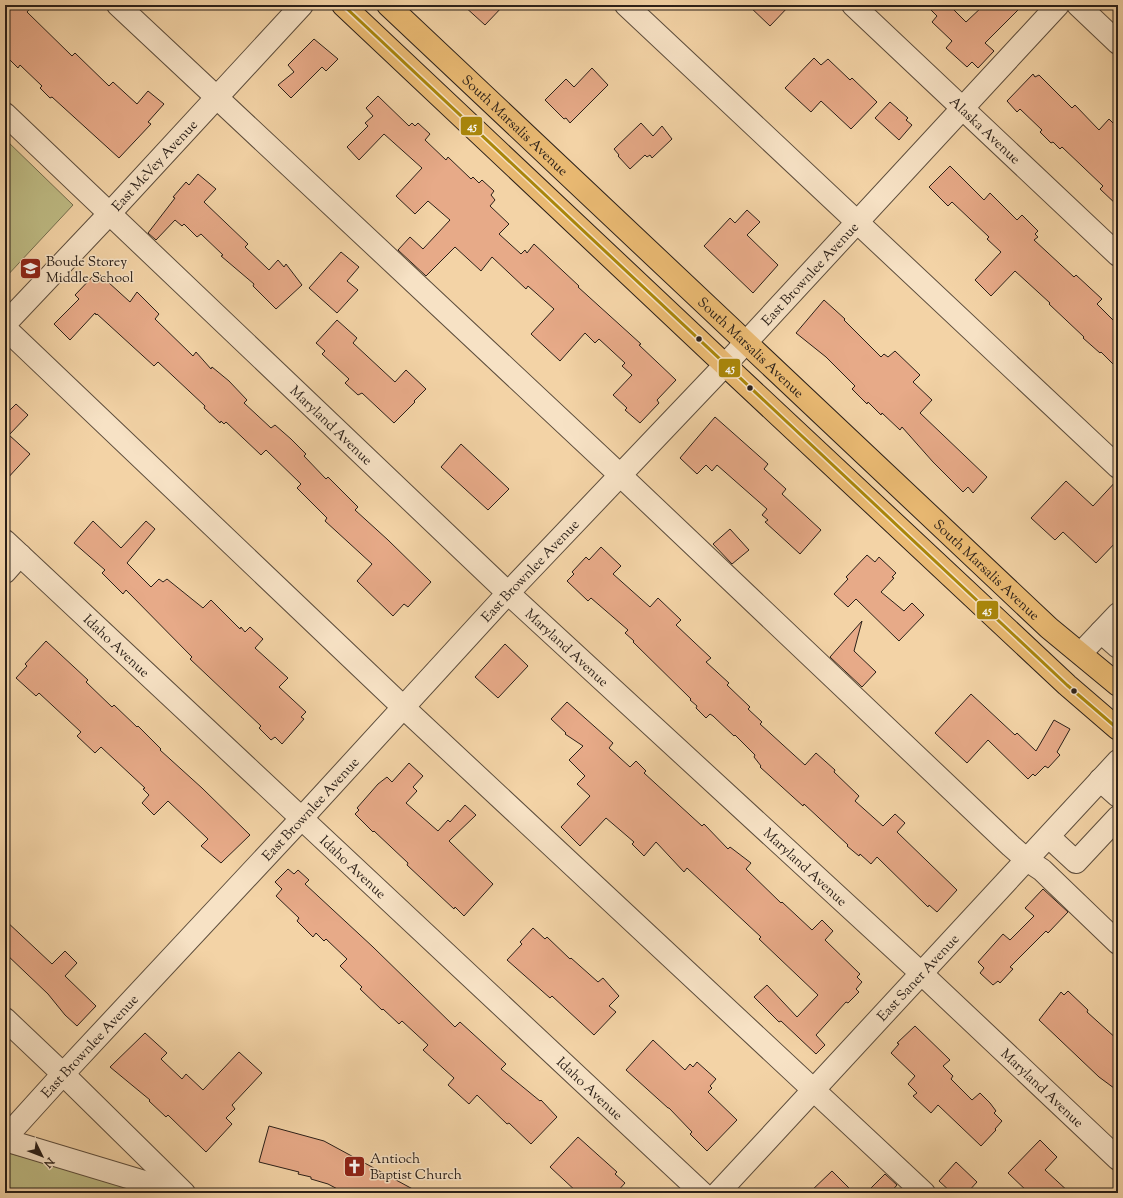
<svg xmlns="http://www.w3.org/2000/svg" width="1123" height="1198" viewBox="0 0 1123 1198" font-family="'Sorts Mill Goudy',serif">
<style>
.green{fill:#bebb84;stroke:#746e4e}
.building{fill:#e7aa88;stroke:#2b2019}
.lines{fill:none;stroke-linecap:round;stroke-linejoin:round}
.minor-casing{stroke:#5d4d3c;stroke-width:24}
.major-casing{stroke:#2b2019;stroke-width:24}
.minor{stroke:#f7e2c5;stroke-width:22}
.major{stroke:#eaba73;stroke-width:22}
.bus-1-casing{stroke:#f7e2c5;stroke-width:6}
.bus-1{stroke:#aa870a;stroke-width:3}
.bus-dot{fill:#2b2019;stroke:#f7e2c5;stroke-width:1.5}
.labels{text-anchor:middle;stroke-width:3;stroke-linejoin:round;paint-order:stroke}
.street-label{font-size:14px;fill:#2b2019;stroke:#f7e2c5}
.poi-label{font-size:14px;fill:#2b2019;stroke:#f7e2c5;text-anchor:start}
.line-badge{stroke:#f7e2c5;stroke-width:1.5}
.badge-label{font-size:11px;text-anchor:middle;font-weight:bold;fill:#fff}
</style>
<rect width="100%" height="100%" fill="#f3d3a6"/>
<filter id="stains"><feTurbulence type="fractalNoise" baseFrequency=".005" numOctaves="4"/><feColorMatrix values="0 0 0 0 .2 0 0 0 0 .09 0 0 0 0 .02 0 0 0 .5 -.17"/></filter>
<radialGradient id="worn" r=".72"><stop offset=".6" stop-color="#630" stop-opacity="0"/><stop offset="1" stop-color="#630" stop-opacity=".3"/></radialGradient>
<g class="green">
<polygon points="5,139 73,205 5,278"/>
<polygon points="5,1152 145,1191 151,1193 5,1193"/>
</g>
<g class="building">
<polygon points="5,5 33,5 27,12 72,56 75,53 109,86 113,82 137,104 148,91 164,104 148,122 151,124 119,158 52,97 50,98 40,88 42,86 20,65 18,68 5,55"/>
<polygon points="463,5 504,5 485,25"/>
<polygon points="748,5 790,5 770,26"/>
<polygon points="926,5 949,5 966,22 984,5 1023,5 985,43 994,51 978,68 972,62 967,67 946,48 952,41 932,22 937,16"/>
<polygon points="314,39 338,59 326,71 322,67 291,98 278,85 294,72 288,65"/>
<polygon points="814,58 821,65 828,59 850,80 852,78 877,102 851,129 821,101 811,112 785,88"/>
<polygon points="592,68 608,85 570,123 566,118 564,119 545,100 566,79 574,87"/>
<polygon points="1033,74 1035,77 1039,75 1072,108 1075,105 1099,130 1109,119 1118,128 1118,206 1100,189 1103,186 1062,147 1060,149 1053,142 1051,143 1040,132 1042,130 1020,109 1017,112 1007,101"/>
<polygon points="378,96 409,126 412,123 415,126 418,123 430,134 425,140 446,160 448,157 471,179 473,177 479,183 482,180 494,191 491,195 495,200 490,206 509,224 499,234 521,254 525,250 527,253 534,244 579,286 578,287 641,344 639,345 676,380 657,400 659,403 640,423 625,410 627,408 613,395 632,375 622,366 625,363 599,339 595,343 585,333 560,361 531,334 554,309 528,286 526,289 492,257 481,271 455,247 426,276 398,250 410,237 423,249 450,220 428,201 415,214 396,196 422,168 384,134 359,160 347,147 368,126 365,123 373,116 366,108"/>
<polygon points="890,102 908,118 906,120 912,125 899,140 875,118"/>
<polygon points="641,123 653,136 662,126 672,139 652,158 650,155 647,157 645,155 630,169 618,156 619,155 614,149"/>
<polygon points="950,166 984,200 990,193 1017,220 1022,215 1038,231 1035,234 1038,237 1034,240 1074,277 1076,275 1102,299 1097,304 1118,325 1118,369 1101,352 1100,353 1083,338 1084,337 1049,304 1050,303 1015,271 991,296 975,280 1001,252 987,239 989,237 952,202 948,206 929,187"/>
<polygon points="198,174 216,189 204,202 248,244 245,247 269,270 278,260 284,267 286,264 302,285 276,309 253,286 254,284 221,256 223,255 201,234 197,237 184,224 182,226 175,220 156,240 148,233 175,198 173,197 186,182 189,185"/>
<polygon points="747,210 760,222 747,235 778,265 753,293 704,246 730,218 735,223"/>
<polygon points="341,252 359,267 347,281 358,290 337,313 309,288"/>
<polygon points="97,272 130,302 137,292 159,314 155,319 193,356 196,352 211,369 212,367 229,381 247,400 244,403 271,428 275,425 291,439 306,454 304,456 326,479 328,477 358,507 355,510 388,540 431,582 408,607 404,604 393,616 357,581 372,564 325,521 327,518 297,488 301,484 266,450 261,455 226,422 224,424 221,421 220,423 204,408 205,406 158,362 154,366 97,314 96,315 95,313 70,340 54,324 79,299 75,295"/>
<polygon points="824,300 845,319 844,320 881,357 884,354 888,357 895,351 920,375 913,382 932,400 920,413 987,477 973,493 968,487 963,492 933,462 902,427 900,430 882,413 881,415 868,402 867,404 852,389 855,386 826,357 796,333"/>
<polygon points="337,320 357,338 353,343 395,382 406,370 426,389 414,401 415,402 394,423 362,393 358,395 345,383 349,379 322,354 325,351 316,343"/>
<polygon points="16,404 28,415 9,435 30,454 5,481 5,415"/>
<polygon points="715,417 768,464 764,469 786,489 782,494 821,530 800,554 765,522 768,520 762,515 767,509 717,465 712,471 706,465 697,474 680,458"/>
<polygon points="461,444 509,489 488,510 441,467"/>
<polygon points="1118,479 1118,540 1096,563 1063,532 1055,540 1031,518 1066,481 1093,506"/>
<polygon points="93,521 121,548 146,521 155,529 127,563 151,587 159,579 163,582 167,579 203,608 211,600 240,629 241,627 245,632 250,627 263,639 255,648 288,678 279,687 306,712 301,717 304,719 282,744 275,737 271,740 259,728 261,726 190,659 192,657 126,590 123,594 102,573 105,570 74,543"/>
<polygon points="730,529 749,550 732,564 713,544"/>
<polygon points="601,547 621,566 613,574 650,607 658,598 681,620 676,625 711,658 706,662 729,683 727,685 750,707 748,709 762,722 760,724 805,765 816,753 835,770 834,772 859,796 855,801 883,826 895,814 905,823 897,832 957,890 937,912 929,905 928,907 877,857 871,864 860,854 859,856 847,846 848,845 804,804 803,806 760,767 761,766 754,757 755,755 735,735 734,736 713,716 710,714 706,718 696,708 697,706 690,700 691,699 633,642 634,641 625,633 628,630 591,598 588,601 567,581 574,574 572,572 586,557 589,560"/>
<polygon points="867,555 875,562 879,557 896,573 892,577 894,578 881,592 904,611 912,603 924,615 899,641 856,599 848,607 834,594 848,579 846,577"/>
<polygon points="862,621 854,651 876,672 862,687 830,657"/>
<polygon points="46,641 88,680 86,682 112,707 114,705 137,727 138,726 161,749 160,750 202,788 250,835 221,863 201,846 208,839 168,801 154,815 142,803 149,795 143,789 145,788 101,747 95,753 77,736 81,732 39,693 36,696 16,678 27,666 25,664"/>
<polygon points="505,644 528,666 498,698 475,677"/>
<polygon points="971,694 1015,735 1017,733 1036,751 1054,720 1070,729 1057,752 1060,755 1048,768 1045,766 1035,776 1033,774 1028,779 988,740 967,763 935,733"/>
<polygon points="567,702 613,743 609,748 630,767 636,761 646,771 644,773 702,826 704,824 728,849 730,847 751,863 746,869 781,903 782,902 812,930 822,920 833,931 825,940 860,974 857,977 862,982 856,989 859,992 848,1003 846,1002 816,1035 825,1045 816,1054 781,1021 779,1022 754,997 767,985 797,1017 818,995 759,939 761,937 687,868 684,872 656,842 644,856 632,844 634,842 606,818 580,846 561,827 590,796 577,784 585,776 569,760 583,746 565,734 566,733 551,719"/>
<polygon points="409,763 423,776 413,787 417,791 406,803 438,831 448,820 450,822 465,805 476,815 449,841 493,884 464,916 455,907 454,909 407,865 408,863 374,831 373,832 355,814 359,810 357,808 378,784 387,777 392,782"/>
<polygon points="288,869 294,874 298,870 309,880 305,884 373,947 455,1027 460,1022 506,1064 501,1069 540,1101 541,1100 557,1117 531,1144 509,1123 507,1124 477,1095 469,1104 448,1085 454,1078 423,1050 428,1045 402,1021 399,1024 383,1009 382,1010 360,989 362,987 340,966 347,959 326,939 324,941 316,933 313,937 297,921 299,918 276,896 282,889 275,882"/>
<polygon points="1043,889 1068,912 1048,933 1046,931 1010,967 1013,969 1000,983 998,981 993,985 980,973 984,968 978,962 1003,934 1010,940 1034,916 1025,908"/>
<polygon points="5,920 52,964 65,951 77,963 65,976 96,1006 77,1026 65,1015 48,994 5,953"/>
<polygon points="533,928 545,939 547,937 570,959 571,958 598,982 603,978 619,996 609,1006 616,1012 594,1035 552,996 550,998 507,960 522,944 520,942"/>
<polygon points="1068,991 1088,1010 1087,1012 1118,1040 1118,1091 1099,1077 1039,1020 1061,992 1064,995"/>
<polygon points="915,1026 950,1060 943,1066 953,1076 951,1079 972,1100 980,1093 990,1103 996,1111 994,1113 1002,1121 995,1129 996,1130 981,1146 938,1105 931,1113 913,1096 917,1093 908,1084 915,1076 891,1053 899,1044 897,1043"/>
<polygon points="145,1033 167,1053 161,1059 182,1079 186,1074 203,1090 239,1052 262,1073 232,1105 235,1109 226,1118 232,1124 206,1152 168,1115 166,1117 149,1101 150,1100 110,1067"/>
<polygon points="653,1040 685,1070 690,1064 693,1067 697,1062 716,1079 710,1086 712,1088 708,1092 737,1120 707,1151 690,1134 692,1132 669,1108 668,1108 626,1070"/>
<polygon points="269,1126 324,1141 420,1193 345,1193 328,1184 311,1179 311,1177 298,1174 299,1172 259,1162"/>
<polygon points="578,1137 617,1172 615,1174 625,1183 616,1193 578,1193 550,1167"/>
<polygon points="1040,1140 1057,1157 1045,1170 1070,1193 1029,1193 1008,1173"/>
<polygon points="956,1162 977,1182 967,1193 952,1193 939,1181"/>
<polygon points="832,1171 854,1193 809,1193"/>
<polygon points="885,1174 897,1185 890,1193 866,1193"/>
</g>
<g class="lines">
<defs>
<g id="minor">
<polyline points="118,5 620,475 1011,846 1027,860 1042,870 1118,943"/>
<polyline points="626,5 1118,467"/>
<path id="s1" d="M853 5 1118 255"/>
<polyline points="1078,5 1118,43"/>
<path id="s2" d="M5 114 508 593 922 974 1118 1159"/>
<path id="s3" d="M5 324 110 213 302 5"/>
<polyline points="5,328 403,707 924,1193"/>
<path id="s4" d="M5 541 702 1193"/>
<polyline points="5,572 20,555"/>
<polyline points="1101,632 1118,647"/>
<polyline points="1081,653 1118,614"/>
<polyline points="1100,780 1118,796"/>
<polyline points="1049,837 1076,862 1118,817"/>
<polyline points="5,1019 63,1074 184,1193"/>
<path id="s5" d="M5 1138 63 1074 301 819 508 593 725 365 1058 5"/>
<polyline points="5,1140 181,1193"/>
<path id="s6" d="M718 1193 1118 761"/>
</g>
<g id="major">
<polyline points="343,5 725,365 1067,685 1118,729"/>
<path id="s7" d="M388 5 1049 628 1118 685"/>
</g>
</defs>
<use href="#minor" class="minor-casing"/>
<use href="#major" class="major-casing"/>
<use href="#minor" class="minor"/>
<use href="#major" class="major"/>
<defs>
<polyline id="bus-1" points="343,5 1067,685 1118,729"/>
</defs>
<use href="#bus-1" class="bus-1-casing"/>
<use href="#bus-1" class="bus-1"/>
</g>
<defs>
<symbol id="school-square" viewBox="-11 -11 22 22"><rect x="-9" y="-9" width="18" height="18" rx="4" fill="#8f2418" stroke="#f7e2c5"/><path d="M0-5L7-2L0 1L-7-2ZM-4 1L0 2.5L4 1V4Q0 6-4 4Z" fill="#fff"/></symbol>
<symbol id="church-square" viewBox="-11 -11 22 22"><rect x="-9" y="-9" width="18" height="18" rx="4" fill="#8f2418" stroke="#f7e2c5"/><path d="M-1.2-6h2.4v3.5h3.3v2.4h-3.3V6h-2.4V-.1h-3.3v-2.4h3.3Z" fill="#fff"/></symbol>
</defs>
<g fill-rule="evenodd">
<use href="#school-square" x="18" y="256" width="25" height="25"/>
<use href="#church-square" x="342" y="1154" width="25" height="25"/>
</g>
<g class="bus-dot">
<circle cx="699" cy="339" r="3.5"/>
<circle cx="750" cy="388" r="3.5"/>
<circle cx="1074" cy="691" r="3.5"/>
</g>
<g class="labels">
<g class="street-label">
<text dy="5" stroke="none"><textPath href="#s7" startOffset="175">South Marsalis Avenue</textPath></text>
<text dy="5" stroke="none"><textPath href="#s1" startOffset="182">Alaska Avenue</textPath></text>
<text dy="5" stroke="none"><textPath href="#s3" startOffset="218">East McVey Avenue</textPath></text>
<text dy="5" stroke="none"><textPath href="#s5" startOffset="1181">East Brownlee Avenue</textPath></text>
<text dy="5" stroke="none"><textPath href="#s7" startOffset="499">South Marsalis Avenue</textPath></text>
<text dy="5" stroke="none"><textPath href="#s2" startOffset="451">Maryland Avenue</textPath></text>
<text dy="5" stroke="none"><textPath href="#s7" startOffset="823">South Marsalis Avenue</textPath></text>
<text dy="5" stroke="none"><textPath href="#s5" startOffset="773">East Brownlee Avenue</textPath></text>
<text dy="5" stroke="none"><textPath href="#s4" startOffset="153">Idaho Avenue</textPath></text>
<text dy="5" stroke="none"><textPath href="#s2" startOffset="775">Maryland Avenue</textPath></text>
<text dy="5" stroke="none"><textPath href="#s5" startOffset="449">East Brownlee Avenue</textPath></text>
<text dy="5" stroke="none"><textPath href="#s4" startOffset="477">Idaho Avenue</textPath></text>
<text dy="5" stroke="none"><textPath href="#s2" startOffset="1099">Maryland Avenue</textPath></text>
<text dy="5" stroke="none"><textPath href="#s6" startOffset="294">East Saner Avenue</textPath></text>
<text dy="5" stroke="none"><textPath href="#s5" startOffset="125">East Brownlee Avenue</textPath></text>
<text dy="5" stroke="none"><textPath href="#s4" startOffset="801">Idaho Avenue</textPath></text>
<text dy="5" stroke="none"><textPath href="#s2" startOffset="1423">Maryland Avenue</textPath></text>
</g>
<g class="poi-label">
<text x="46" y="266">Boude Storey<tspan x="46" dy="16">Middle School</tspan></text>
<text x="370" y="1163">Antioch<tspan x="370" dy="16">Baptist Church</tspan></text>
</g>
</g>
<g class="line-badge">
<rect x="460" y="116" width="23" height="20" rx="4" fill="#aa870a"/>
<rect x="718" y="358" width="23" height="20" rx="4" fill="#aa870a"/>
<rect x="976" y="600" width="23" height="20" rx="4" fill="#aa870a"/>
</g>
<g class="badge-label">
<text x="472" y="130">45</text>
<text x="730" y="372">45</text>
<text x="987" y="614">45</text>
</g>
<rect width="1123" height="1198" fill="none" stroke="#f3d3a6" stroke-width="20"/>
<rect x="6" y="6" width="1111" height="1186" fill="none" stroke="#2b2019" stroke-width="2"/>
<rect x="10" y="10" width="1103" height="1178" fill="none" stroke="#2b2019"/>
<g transform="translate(42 1156) rotate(133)" stroke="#f7e2c5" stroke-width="3" paint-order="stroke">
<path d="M0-3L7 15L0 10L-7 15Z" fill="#2b2019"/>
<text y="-6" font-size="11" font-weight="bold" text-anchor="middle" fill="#2b2019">N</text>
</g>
<rect width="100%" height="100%" filter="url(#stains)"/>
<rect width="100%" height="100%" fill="url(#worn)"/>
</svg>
